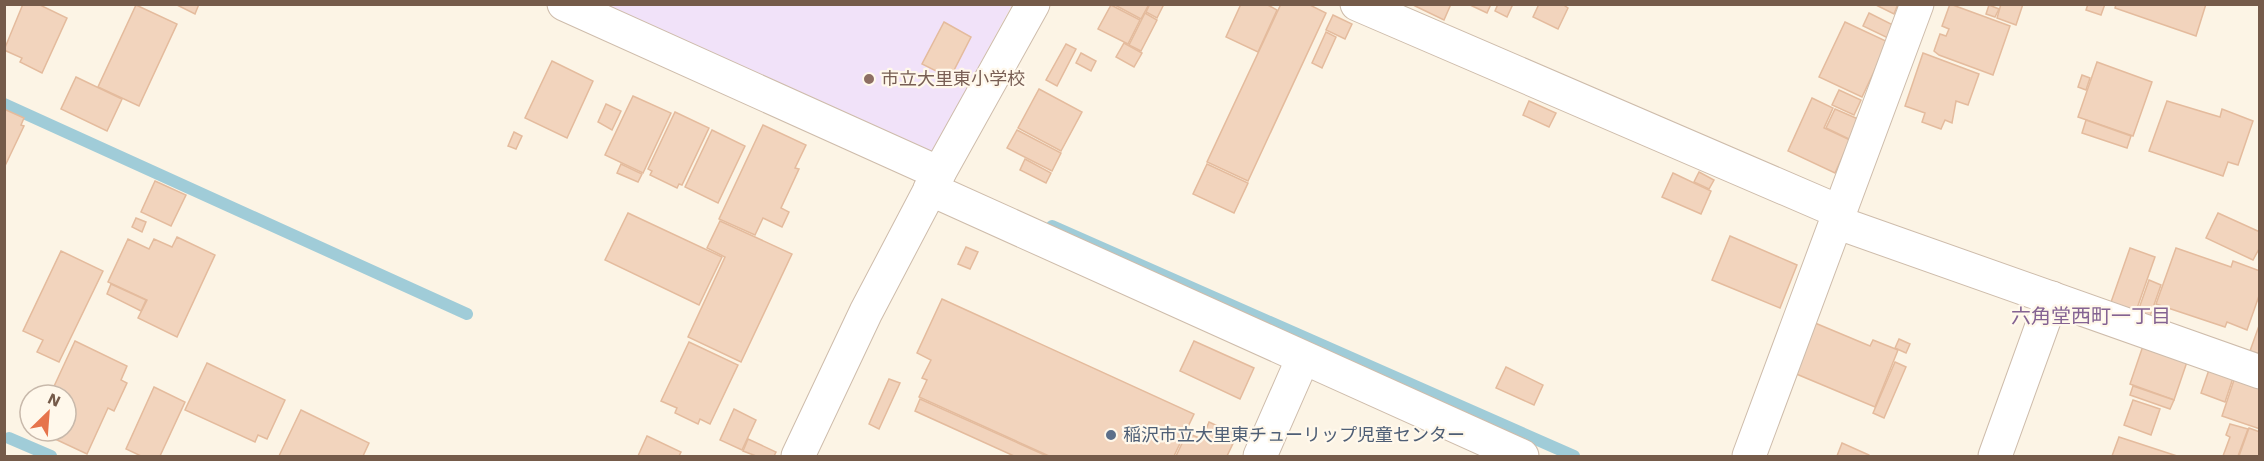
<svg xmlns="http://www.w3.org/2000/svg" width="2264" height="461" viewBox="0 0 2264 461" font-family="'Work Sans','Noto Sans JP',sans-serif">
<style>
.education{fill:#f1e2f9}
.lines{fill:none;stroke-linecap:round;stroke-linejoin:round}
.stream{stroke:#a0ccd8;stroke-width:12}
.building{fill:#f2d4bd;stroke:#e4bb9d;stroke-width:1.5}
.minor-casing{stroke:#cebcab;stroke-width:35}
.minor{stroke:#fff;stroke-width:33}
.education-dot{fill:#8d6e63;stroke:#fff8eb;stroke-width:2}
.service-dot{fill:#5c6f8a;stroke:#fff8eb;stroke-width:2}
.labels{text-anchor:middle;stroke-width:4.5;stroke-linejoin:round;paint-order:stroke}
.education-label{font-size:18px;fill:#785e54;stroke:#fff8eb;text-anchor:start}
.service-label{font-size:18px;fill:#4e5e75;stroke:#fff8eb;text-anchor:start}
.neighbourhood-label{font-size:20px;fill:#846292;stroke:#fff8eb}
</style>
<rect width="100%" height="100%" fill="#fcf4e5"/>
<polygon class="education" points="602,5 1012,5 931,154"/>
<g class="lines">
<g class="stream">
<polyline points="4,104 467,314"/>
<polyline points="1052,226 1574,456"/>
<polyline points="9,438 51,456"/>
</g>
</g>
<g class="building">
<polygon points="23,4 38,4 67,18 42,73 20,62 22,58 4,50"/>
<polygon points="175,4 199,4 195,14"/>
<polygon points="1113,4 1149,4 1141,19"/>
<polygon points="1150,4 1164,4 1157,18 1146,12"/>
<polygon points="1241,4 1266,4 1277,10 1258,52 1226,37"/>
<polygon points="1281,4 1308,4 1326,13 1248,181 1207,162"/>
<polygon points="1411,4 1451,4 1444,20"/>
<polygon points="1468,4 1491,4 1487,13"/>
<polygon points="1498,4 1513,4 1507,17 1495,11"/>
<polygon points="1539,4 1562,4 1568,8 1558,29 1533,17"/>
<polygon points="1874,4 1898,4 1894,14"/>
<polygon points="1950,4 2010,26 1993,75 1939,55 1934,51 1940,34 1946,36 1949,29 1942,26"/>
<polygon points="2001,4 2023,4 2016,25 1997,18"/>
<polygon points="2088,4 2105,4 2101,15 2086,10"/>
<polygon points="2116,4 2206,4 2196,36 2115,8"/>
<polygon points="136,5 177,24 139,106 98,87"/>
<polygon points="1111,5 1140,20 1128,44 1098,29"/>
<polygon points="1989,5 1999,9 1995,17 1986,14"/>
<polygon points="1145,13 1157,20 1141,51 1129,45"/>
<polygon points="1869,13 1893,25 1888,38 1863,26"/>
<polygon points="1333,15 1352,24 1345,39 1326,30"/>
<polygon points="944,22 971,37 950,78 922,64"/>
<polygon points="1845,22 1888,42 1862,97 1819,77"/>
<polygon points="1326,32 1336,37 1322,68 1312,63"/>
<polygon points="1124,43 1142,53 1134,67 1116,57"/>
<polygon points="1066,44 1076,49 1057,86 1046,80"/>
<polygon points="1081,53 1096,61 1091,71 1076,63"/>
<polygon points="1923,53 1979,74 1968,105 1956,101 1952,123 1945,120 1941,129 1922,122 1925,113 1905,106"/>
<polygon points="552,61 593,81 567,138 525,118"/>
<polygon points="2097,62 2152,82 2133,136 2078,117"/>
<polygon points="2082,75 2090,78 2086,90 2078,87"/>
<polygon points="76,77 122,99 107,131 61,109"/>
<polygon points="1039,89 1082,112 1061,151 1018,128"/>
<polygon points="1839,90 1861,100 1854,115 1832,105"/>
<polygon points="633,96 671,113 643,173 605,155"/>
<polygon points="1812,98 1833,108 1824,128 1850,140 1835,173 1788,151"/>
<polygon points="1529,101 1556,113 1549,127 1523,115"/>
<polygon points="2167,101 2220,117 2222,109 2253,121 2238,165 2228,162 2223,176 2149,151"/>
<polygon points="606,104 621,111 612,130 598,122"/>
<polygon points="4,109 24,118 21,125 24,126 4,168"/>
<polygon points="1835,109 1858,119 1849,139 1826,128"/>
<polygon points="675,112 709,128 682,185 679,184 677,188 650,175 652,171 648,169"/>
<polygon points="2086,120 2131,136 2127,148 2082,133"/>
<polygon points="763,125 806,145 795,168 799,169 781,208 789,212 782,227 763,218 755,235 719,219"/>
<polygon points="712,130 745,146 718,203 685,187"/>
<polygon points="1017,130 1061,153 1052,171 1007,148"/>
<polygon points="514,132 522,136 516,149 508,146"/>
<polygon points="1025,159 1051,173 1046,183 1020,170"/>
<polygon points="621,164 642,174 638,182 617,173"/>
<polygon points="1207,164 1248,183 1234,213 1193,194"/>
<polygon points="1699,172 1714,180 1709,189 1694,182"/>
<polygon points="1673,173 1711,191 1701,214 1662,197"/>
<polygon points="155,181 186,195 171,226 141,212"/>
<polygon points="628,213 722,257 699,305 605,260"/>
<polygon points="2218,213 2260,232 2260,247 2253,260 2206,238"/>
<polygon points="136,218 146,222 142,232 132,227"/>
<polygon points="720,221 792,254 741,362 688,337 725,257 707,248"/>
<polygon points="1730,236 1797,265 1780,308 1712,280"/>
<polygon points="177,237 215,255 177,337 138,318 147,300 108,282 128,239 149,249 154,239 172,247"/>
<polygon points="966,247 978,252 970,269 958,264"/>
<polygon points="2130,248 2155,257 2135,314 2110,305"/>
<polygon points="2176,248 2231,267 2233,261 2260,271 2260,293 2247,330 2227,322 2225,327 2156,304"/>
<polygon points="61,251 103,271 59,362 37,352 43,340 23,331"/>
<polygon points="2149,280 2161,285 2149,319 2137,314"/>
<polygon points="111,284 146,300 141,311 107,294"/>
<polygon points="942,299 1194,414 1174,456 1049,456 919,397 927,380 922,378 931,360 917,353"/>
<polygon points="1815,323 1870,346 1873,340 1898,350 1875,407 1794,373"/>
<polygon points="2260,323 2260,354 2250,351"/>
<polygon points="1899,339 1910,344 1906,353 1895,348"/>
<polygon points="2145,340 2189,356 2174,400 2130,384"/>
<polygon points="75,341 127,366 121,380 127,383 114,411 108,408 87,454 38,431 66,431 66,395 50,395"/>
<polygon points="1194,341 1254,368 1240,399 1180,371"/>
<polygon points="689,342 738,365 710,424 700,419 698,424 675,413 677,408 661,401"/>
<polygon points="1895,362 1906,367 1884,418 1873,413"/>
<polygon points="207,363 285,400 267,439 258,435 255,442 185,410"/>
<polygon points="2211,364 2235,372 2225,402 2201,393"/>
<polygon points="1506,367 1543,385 1534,405 1496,388"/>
<polygon points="2237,371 2260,379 2260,429 2222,416"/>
<polygon points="889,379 900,383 879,429 869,424"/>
<polygon points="2133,386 2174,400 2170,409 2130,395"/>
<polygon points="154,387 185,402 160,456 141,456 126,449"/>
<polygon points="920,399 1047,456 1014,456 915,411"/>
<polygon points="2133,400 2160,409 2151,435 2124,425"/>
<polygon points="734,409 756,420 742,450 720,440"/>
<polygon points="301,410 369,443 363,456 279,456"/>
<polygon points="1209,422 1237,435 1227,456 1176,456 1187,433 1202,439"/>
<polygon points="2230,424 2248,429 2238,456 2223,456 2230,437 2226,435"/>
<polygon points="2249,428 2260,432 2260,456 2239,456"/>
<polygon points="647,436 681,452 679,456 638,456"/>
<polygon points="2119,437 2177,456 2112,456"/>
<polygon points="748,439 776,452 774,456 756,456 743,451"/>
<polygon points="1842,443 1869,455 1869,456 1837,456"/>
</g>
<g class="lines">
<defs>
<g id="minor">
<polyline points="564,4 939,173"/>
<polyline points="1357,4 1840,212"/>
<polyline points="930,189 1522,456"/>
<polyline points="1836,222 2260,372"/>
<polyline points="798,456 866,312 939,173 1033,4"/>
<polyline points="1260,456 1303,358"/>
<polyline points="1749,456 1917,4"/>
<polyline points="1995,456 2052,298"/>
</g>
</defs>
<use href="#minor" class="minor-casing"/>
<use href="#minor" class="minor"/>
</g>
<circle class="education-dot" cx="869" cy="79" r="6"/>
<circle class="service-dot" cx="1111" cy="435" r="6"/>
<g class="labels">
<g class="education-label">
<text x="881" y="85">市立大里東小学校</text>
</g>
<g class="service-label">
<text x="1123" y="441">稲沢市立大里東チューリップ児童センター</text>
</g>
<g class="neighbourhood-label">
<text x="2091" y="323">六角堂西町一丁目</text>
</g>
</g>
<rect width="2264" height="461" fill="none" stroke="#755b4a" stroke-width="12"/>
<g transform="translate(48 413) rotate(25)"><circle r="28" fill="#fff8eb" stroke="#c8b9ab" stroke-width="1.5"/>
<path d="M0-4.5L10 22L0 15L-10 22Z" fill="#e6744b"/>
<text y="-9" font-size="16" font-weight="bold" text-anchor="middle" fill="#755b4a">N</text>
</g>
</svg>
